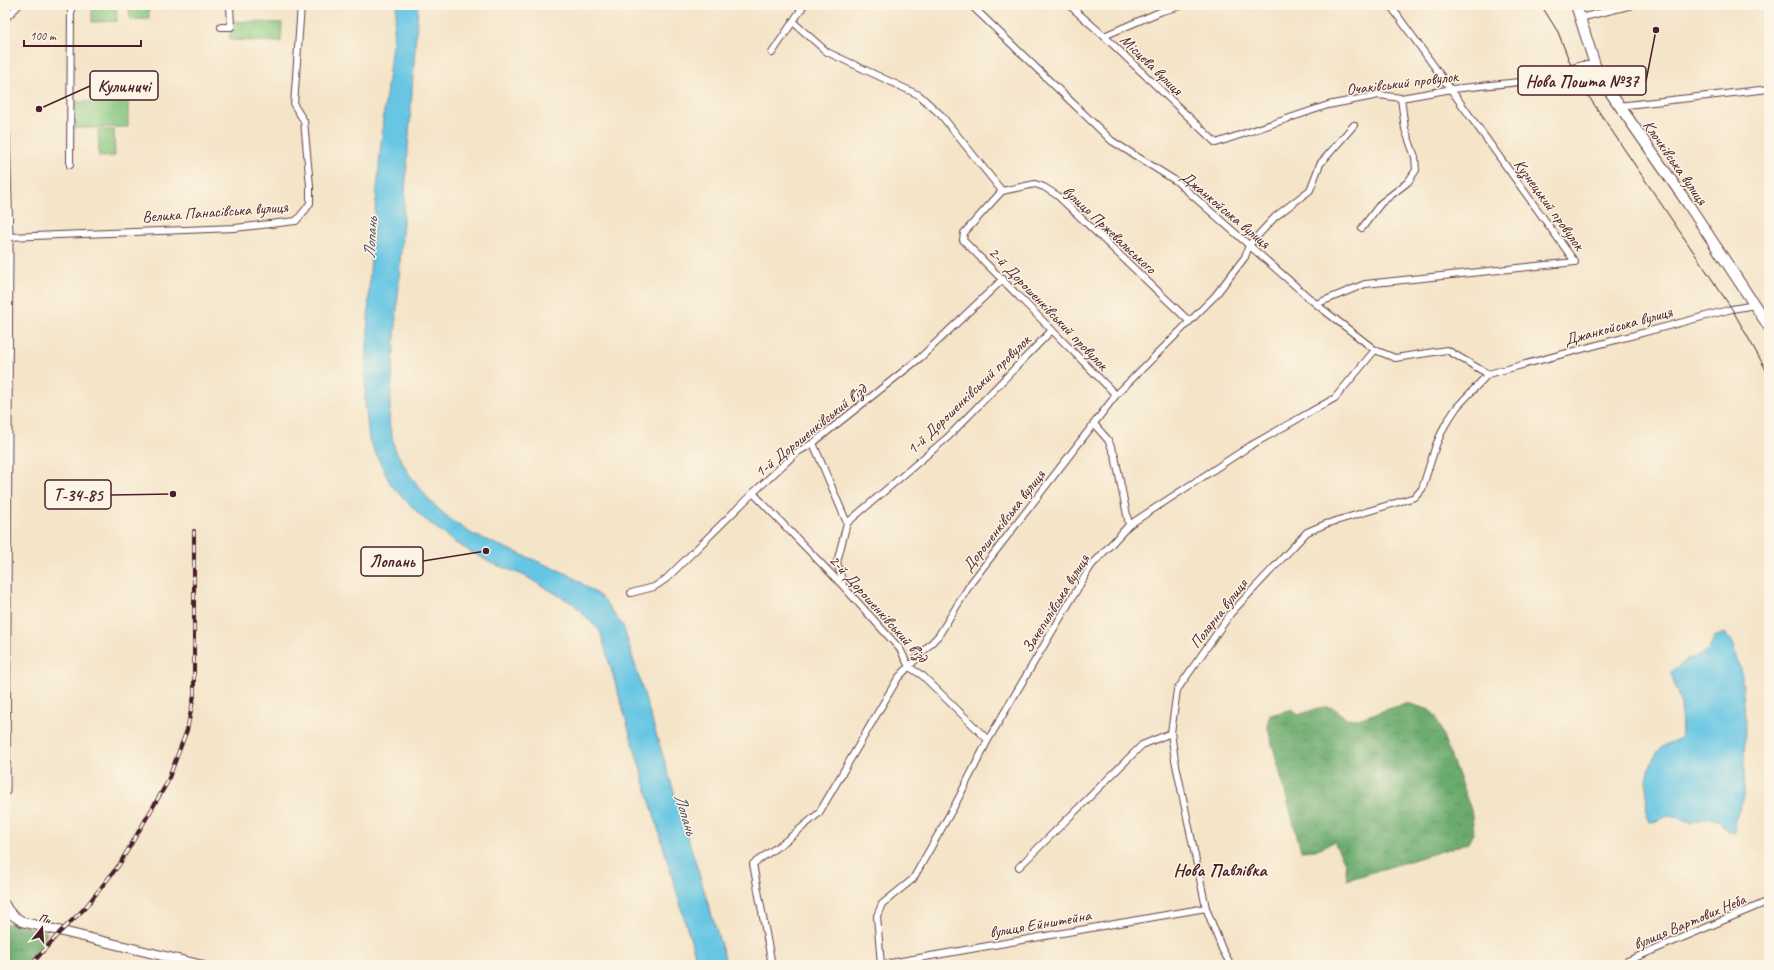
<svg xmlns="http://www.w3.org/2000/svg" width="1774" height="970" viewBox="0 0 1774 970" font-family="Caveat,sans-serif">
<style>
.forest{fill:url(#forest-crowns);stroke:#5b654c}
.park{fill:#85c67f;stroke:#687255}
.water{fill:#66c6e4;stroke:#587288}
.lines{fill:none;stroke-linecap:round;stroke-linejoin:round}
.street-casing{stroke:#643d43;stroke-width:8}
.secondary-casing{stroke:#643d43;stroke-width:11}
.primary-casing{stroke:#643d43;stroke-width:12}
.street{stroke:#fff;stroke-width:6}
.secondary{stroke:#fff;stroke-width:9}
.primary{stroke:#fff;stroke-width:10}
.tram{stroke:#4a1f2b;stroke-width:1}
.rail-casing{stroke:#4a1f2b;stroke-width:4}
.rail{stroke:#fcf5e5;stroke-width:2.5;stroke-dasharray:8;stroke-linecap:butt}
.labels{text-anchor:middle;stroke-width:3;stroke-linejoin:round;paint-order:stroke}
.street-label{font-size:16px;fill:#4a1f2b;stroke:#fcf5e5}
.water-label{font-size:17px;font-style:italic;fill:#525162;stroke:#fcf5e5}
.quarter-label{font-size:18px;font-weight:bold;fill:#4a1f2b;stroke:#fcf5e5}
.leader{fill:none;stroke:#4a1f2b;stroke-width:1.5}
.callout-dot{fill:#4a1f2b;stroke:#fcf5e5;stroke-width:1.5}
.callout{fill:#fcf5e5;stroke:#4a1f2b;stroke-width:1.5}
.callout-label{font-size:17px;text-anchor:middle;font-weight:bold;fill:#4a1f2b}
</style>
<defs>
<pattern id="forest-crowns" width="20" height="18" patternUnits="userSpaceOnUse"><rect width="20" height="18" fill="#6cab6e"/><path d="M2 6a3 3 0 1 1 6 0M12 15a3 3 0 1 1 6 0" fill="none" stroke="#5b8b5b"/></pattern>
</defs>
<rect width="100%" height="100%" fill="#fcf5e5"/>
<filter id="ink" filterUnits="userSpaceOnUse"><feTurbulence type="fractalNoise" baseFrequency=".025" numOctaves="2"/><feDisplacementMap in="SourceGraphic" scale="8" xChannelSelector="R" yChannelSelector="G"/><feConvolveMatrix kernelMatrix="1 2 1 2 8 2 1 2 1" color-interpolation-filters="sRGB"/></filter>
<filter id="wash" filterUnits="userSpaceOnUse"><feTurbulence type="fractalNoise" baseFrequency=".012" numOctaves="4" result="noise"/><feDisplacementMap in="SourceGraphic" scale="16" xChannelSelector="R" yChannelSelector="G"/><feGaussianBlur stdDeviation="0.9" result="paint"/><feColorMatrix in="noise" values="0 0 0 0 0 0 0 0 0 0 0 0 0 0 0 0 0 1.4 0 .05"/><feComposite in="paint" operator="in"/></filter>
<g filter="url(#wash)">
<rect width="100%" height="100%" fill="#f4e4c8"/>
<g class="forest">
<path d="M1407 703 1430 710 1436 717 1471 810 1474 831 1468 843 1347 880 1345 863 1334 842 1315 850 1301 851 1267 725 1270 715 1293 709 1298 715C1318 709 1330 699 1345 718L1358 719Z"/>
<polygon points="12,923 47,932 44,942 26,965 5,965 5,924"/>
</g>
<g class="park">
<polygon points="92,5 116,5 117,21 92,22"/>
<polygon points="148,5 149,19 130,20 129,6"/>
<polygon points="230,21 282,23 281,42 230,40"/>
<polygon points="128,101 128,127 74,128 74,102"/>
<polygon points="98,130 114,130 115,156 99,157"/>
</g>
<g class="water">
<polygon points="397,5 418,5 389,423 395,450 409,474 430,501 451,520 472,534 570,575 602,598 623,626 727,965 698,965 600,631 572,603 523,575 489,562 454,542 422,517 391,485 369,440 365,399 370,271 383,120"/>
<path d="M1725 633 1732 643 1742 676 1745 719 1744 796 1734 823 1736 828 1734 833C1726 832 1724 828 1720 821L1709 817 1690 823 1671 815C1664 817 1658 822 1650 822L1647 816C1646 793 1644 766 1661 748 1668 742 1676 742 1682 735L1681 705 1671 673C1676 669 1681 664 1686 661 1700 653 1710 654 1714 637Z"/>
</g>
</g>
<g filter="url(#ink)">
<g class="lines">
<defs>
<g id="street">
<polyline points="971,5 1112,141 1176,181 1316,304 1375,350 1395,358 1447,350 1488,374"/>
<polyline points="1069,5 1104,36 1216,143 1328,105 1379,95 1401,98 1452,89 1549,79 1572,68 1582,65 1595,65"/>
<polyline points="1580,18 1632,5"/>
<polyline points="5,19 19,5"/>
<polyline points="793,22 827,52 919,95 941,115 1002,191"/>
<polyline points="221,27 231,27 230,5"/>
<polyline points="1104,36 1162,11 1185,5"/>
<polyline points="772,53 804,5"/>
<polyline points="1618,106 1769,89"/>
<polyline points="70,165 71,5"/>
<polyline points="1002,191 964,233 963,240 1116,395"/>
<polyline points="1002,191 1035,184 1044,187 1058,196 1189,321"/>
<polyline points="1362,228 1381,203 1408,182 1416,170 1415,157 1405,129 1401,98"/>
<polyline points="8,237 235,228 296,221 306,209 310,203 310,186 304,121 294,105 301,5"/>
<polyline points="1316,304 1365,284 1575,262 1390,5"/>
<polyline points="1094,424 1108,440 1115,456 1129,525"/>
<polyline points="813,443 847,523 837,562 843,584"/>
<polyline points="753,493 843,586 900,649 909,667 923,676 988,740"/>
<polyline points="847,523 948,437 1052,330"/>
<polyline points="631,593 654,587 666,579 753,493 796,453 813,443 920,358 1003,279"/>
<polyline points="1019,867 1142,745 1171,733"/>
<polyline points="772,965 753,864 787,840 819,813 898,678 939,635 971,583 1116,395 1215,296 1245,257 1249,245 1275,217 1310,190 1320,164 1354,125"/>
<polyline points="879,965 1206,908"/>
<polyline points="881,965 877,916 882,904 913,879 956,803 988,740 1091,566 1129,525 1250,446 1335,398 1375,350"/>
<polyline points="1231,965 1222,949 1206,908 1175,760 1171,733 1177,690 1231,613 1307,532 1326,524 1415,497 1422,489 1436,445 1445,425 1457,407 1488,374 1732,309 1755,305"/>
<polyline points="1618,965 1769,901"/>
</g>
<g id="secondary">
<polyline points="5,133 8,237 5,791"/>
<path d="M5 905C9 914 15 917 23 922L201 965"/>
</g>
<polyline id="primary" points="1576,5 1595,65 1605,85 1688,204 1769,327"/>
</defs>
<use href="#street" class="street-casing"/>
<use href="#secondary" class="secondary-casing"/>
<use href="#primary" class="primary-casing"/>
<use href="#street" class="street"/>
<use href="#secondary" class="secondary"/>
<use href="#primary" class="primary"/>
<polyline class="tram" points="1541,5 1558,32 1572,68 1583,88 1732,309 1769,375"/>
<defs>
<polyline id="rail" points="31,965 60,932 84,909 119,865 167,783 187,730 194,696 194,531"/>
</defs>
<use href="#rail" class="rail-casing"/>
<use href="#rail" class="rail"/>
</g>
</g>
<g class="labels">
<g class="street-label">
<text transform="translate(1152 64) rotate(44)" y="6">Місцева вулиця</text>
<text transform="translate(1402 82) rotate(-7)" y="6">Очаківський провулок</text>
<text transform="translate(1676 162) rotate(55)" y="6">Клочківська вулиця</text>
<text transform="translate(1550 204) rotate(54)" y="6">Кузнецький провулок</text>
<text transform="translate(1226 209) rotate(40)" y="6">Джанкойська вулиця</text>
<text transform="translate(215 211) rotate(-4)" y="6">Велика Панасівська вулиця</text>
<text transform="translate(1110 229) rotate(43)" y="6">вулиця Пржевальського</text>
<text transform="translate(1049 308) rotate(46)" y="6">2-й Дорошенківський провулок</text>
<text transform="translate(1618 325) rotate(-15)" y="6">Джанкойська вулиця</text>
<text transform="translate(968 394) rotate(-44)" y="6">1-й Дорошенківський провулок</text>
<text transform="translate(810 430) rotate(-39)" y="6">1-й Дорошенківський в’їзд</text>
<text transform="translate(1003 520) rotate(-52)" y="6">Дорошенківська вулиця</text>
<text transform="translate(1055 603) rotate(-58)" y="6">Зачепилівська вулиця</text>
<text transform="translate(879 608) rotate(48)" y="6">2-й Дорошенківський в’їзд</text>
<text transform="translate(1218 613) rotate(-52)" y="6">Полярна вулиця</text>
<text transform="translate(1689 921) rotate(-23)" y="6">вулиця Вартових Неба</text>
<text transform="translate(1040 923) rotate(-10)" y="6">вулиця Ейнштейна</text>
</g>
<g class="water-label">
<text transform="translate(370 238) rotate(-86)" y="6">Лопань</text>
<text transform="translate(686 814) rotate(73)" y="6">Лопань</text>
</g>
<g class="quarter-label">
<text x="1220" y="876">Нова Павлівка</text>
</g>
</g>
<path class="leader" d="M1656 30L1646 81M39 109L90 86M173 494L111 495M486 551L423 561"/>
<g class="callout-dot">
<circle cx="1656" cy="30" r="4"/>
<circle cx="39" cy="109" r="4"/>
<circle cx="173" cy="494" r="4"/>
<circle cx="486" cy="551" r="4"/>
</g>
<g class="callout">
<rect x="1518" y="66" width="128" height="29" rx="4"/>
<rect x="90" y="71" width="68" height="29" rx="4"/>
<rect x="45" y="480" width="66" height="29" rx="4"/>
<rect x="361" y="547" width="62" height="29" rx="4"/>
</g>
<g class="callout-label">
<text x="1582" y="87">Нова Пошта №37</text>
<text x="124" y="92">Кулиничі</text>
<text x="78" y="501">Т-34-85</text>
<text x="392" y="567">Лопань</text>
</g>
<rect width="1774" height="970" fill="none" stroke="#fcf5e5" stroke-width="20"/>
<g transform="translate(42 928) rotate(17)" stroke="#fcf5e5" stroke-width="3" paint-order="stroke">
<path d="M0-3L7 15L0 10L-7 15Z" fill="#4a1f2b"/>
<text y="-6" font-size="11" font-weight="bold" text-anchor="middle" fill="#4a1f2b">Пн</text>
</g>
<path d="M24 40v6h117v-6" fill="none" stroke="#4a1f2b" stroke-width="2"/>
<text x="30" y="40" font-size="12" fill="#4a1f2b" stroke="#fcf5e5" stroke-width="3" paint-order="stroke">100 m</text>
</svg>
